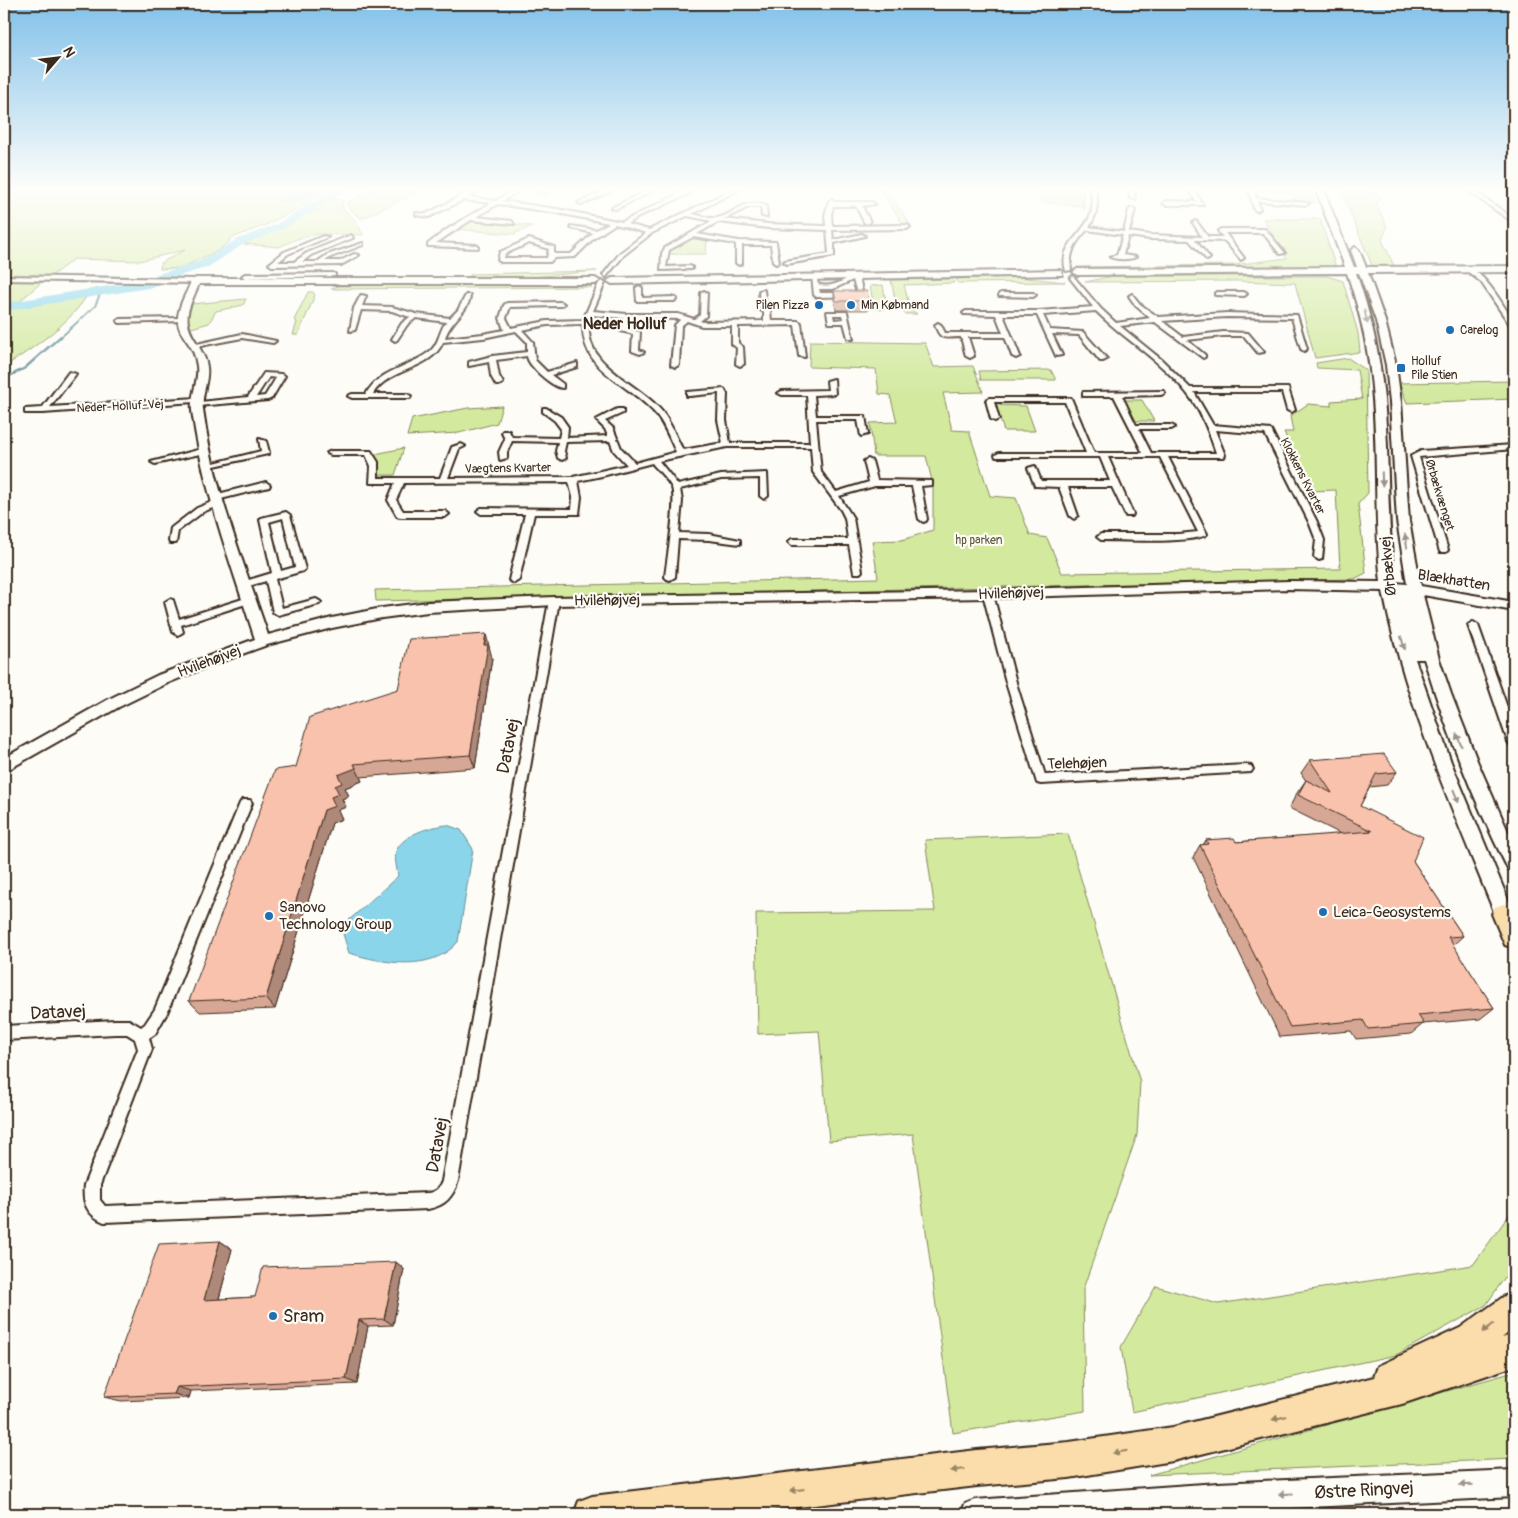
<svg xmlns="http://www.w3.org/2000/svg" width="1518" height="1518" viewBox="0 0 1518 1518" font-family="Pangolin,sans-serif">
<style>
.green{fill:#d2e99e;stroke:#868a5e}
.water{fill:#8ad5ea;stroke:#6a9198}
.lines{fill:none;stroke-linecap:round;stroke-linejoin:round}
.stream-far1{stroke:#6a9198;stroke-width:2}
.stream{stroke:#6a9198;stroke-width:2.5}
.river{fill:#8ad5ea;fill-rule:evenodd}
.street-casing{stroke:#3b2a1e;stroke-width:4}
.secondary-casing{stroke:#3b2a1e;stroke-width:4}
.highway-casing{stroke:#3b2a1e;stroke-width:4}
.street{fill:#fdfcf7;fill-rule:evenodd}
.secondary{fill:#fdfcf7;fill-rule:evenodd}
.highway{fill:#faddab;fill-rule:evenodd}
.wall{fill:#d6a794;stroke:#3b2a1e}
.shaded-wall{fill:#ae8878;stroke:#3b2a1e}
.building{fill:#f9c2ac;stroke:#3b2a1e}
.oneway{fill:#9c938a}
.oneway2{fill:#9a8464}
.poi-dot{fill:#1f6fb2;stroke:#fdfcf7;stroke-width:2}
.labels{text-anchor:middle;stroke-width:4.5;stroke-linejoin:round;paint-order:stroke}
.far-poi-label{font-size:12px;fill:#3b2a1e;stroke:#fdfcf7;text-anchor:start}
.far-street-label{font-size:12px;fill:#3b2a1e;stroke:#fdfcf7}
.far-park-label{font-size:12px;fill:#615a3e;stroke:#fdfcf7}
.street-label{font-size:15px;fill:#3b2a1e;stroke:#fdfcf7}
.poi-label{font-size:15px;fill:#3b2a1e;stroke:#fdfcf7;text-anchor:start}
.far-district-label{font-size:16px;font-weight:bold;fill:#3b2a1e;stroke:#fdfcf7}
.near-street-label{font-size:18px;fill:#3b2a1e;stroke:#fdfcf7}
.near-poi-label{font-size:18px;fill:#3b2a1e;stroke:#fdfcf7;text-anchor:start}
</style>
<rect width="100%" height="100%" fill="#fdfcf7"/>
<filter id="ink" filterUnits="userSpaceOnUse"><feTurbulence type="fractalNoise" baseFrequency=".02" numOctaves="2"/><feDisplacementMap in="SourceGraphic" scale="10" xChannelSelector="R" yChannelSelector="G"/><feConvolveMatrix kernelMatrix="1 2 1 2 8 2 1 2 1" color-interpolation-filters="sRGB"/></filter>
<g filter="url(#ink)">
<g class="green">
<polygon points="4,188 336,188 268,224 229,239 230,241 219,250 181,268 160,269 161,263 185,250 139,261 74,259 51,276 4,275"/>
<polygon points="373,188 427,188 361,219 347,206 347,203"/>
<polygon points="1078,188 1082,206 1041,202 1037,192"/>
<polygon points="1254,188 1310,188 1315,203 1294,201 1291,193 1255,190"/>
<polygon points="1340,188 1370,188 1382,199 1376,203 1387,227 1382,240 1394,266 1373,268"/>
<polygon points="880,189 888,191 911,226 904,226"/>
<path d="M339 199 343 201 342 209C353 215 357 223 363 235L318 234 297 239 279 247 244 244 307 213 321 209 319 206 329 200Z"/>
<polygon points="1263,219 1320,219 1335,265 1329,267 1111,272 1077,267 1234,265 1287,258"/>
<polygon points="469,220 474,220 532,226 514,234 455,229"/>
<polygon points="695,236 707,238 706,254 667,254 674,247"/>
<polygon points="597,271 522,278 470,277 470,275 473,274"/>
<polygon points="1113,276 1327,276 1343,281 1358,333 1360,352 1315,358 1295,283 1238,281 1085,282"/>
<polygon points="1017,277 1065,282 958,283 956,279"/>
<polygon points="953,279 954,283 904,285 910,309 917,314 906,314 897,308 891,280"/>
<path d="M4 280 43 281 21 300 24 306 87 296C67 326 33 348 4 367Z"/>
<polygon points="435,284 568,284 592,287 331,289 338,286"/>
<polygon points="883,285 887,307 881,310 874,308 870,286"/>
<polygon points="308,292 313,292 315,295 298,335 293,335 297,322 294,320"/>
<polygon points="246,299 243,305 216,311 209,323 188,329 185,318 191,304"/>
<polygon points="810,341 925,343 934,367 973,366 983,392 943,393 952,430 969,431 990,496 1016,498 1030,535 1047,538 1062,573 1340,569 1336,490 1313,491 1306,481 1284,432 1293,432 1290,416 1308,404 1331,406 1331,401 1362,399 1357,370 1317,368 1316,363 1348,358 1366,370 1368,493 1358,504 1366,573 1354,579 376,601 375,590 878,578 872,541 902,540 933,530 933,485 926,456 874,456 870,423 897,422 890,395 879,394 876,369 809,367"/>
<polygon points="1051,370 1056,380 981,380 979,371"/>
<polygon points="1514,381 1514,399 1407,403 1399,383"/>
<polygon points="1121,400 1142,400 1154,421 1132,421"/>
<polygon points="995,405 1026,406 1035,431 1004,431"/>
<polygon points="502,406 497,423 459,433 407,436 412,419 468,408"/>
<polygon points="404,448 395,475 378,475 379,465 375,454"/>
<polygon points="1068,834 1140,1082 1137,1135 1083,1289 1085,1411 953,1433 913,1134 829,1141 819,1031 758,1034 756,913 935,911 925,840"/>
<polygon points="1514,1208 1514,1264 1486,1305 1396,1355 1132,1412 1121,1347 1156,1286 1218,1304 1473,1265"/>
<polygon points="1514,1372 1514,1459 1149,1475"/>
</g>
<g class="water">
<polygon points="316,190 319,192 293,202 277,201 294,191"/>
<path d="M447 825 461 830 473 849 458 942C431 973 383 963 349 953L343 934 348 921 398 876C397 869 394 858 396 852 401 835 431 826 447 825Z"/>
</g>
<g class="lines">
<g class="stream-far1">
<polyline points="1082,188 1084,209"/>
<polyline points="60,338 95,306 101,292"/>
</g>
<polyline class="stream" points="4,379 25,368 61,336"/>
<polygon class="river" points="336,188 349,188 285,228 244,244 208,267 160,282 158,285 148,288 4,311 4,303 146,280 153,278 155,275 200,261 236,240 277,224"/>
<defs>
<g id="street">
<path d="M477 188H483L468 197 496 201 517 188H523L502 201 557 209 622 222 690 188H696L691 193 644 214 627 224 649 230 735 188H742L692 214C699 215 709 219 716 218 734 216 744 196 766 206L767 217 762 216 761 207H749L724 219 768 224 826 226 825 215 829 201 832 199 834 202H872L875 204 862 206 870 222 867 224 864 222 856 206H833L831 215 832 226 907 225 910 227 907 229 832 230 833 240 862 234 865 236 834 243V256L787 264 784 262 785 261 829 254 827 230 768 228 718 222 697 234 739 241 776 242 779 262 776 264 773 262 771 245H742V263L739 265 736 263V244L693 237 669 250 666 267 690 266 692 267V269L661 270 662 253 665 248 712 221 687 216 652 233 624 255 606 277 603 275 620 253 646 233 615 224 594 238 575 257 554 258 550 262H501L498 260 500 252 529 239 554 247V254H571L593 233 571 228V226L596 230 609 223 557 213 498 204 476 217 512 221 514 224 471 220 436 243 476 245 478 246V248L428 246V244L446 230 491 203 463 200 429 217 416 215V213L426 214ZM529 243 549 249 547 258H504L505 254Z"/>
<polygon points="530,188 541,188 550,191 547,193"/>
<polygon points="602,188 613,190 583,204 578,203 605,190"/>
<polygon points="652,188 659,188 616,209 611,208"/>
<path d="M1090 188H1096C1098 203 1098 214 1089 227L1124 232 1129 210 1132 208 1135 210 1129 232 1150 235 1202 237 1193 223 1196 221 1208 237H1223L1218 231 1221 229H1265L1285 253 1280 254 1263 233H1225L1244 258 1241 260 1225 241 1195 240 1210 258 1207 260 1189 240 1150 239 1128 236 1123 255 1136 257C1130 260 1116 260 1110 257L1117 255 1123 235 1087 230C1075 243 1069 252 1071 270L1066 271C1058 246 1082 236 1090 216 1094 206 1092 198 1090 188Z"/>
<polygon points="1128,188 1134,188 1135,199 1130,198"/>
<polygon points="1188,188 1193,188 1203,205 1166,205 1163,203 1166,201 1197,202"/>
<polygon points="1248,188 1254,188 1256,198 1309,203 1306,205 1257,201 1260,209 1257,211 1254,209"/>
<polygon points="1464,188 1470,188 1514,219 1514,223"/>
<polygon points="351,235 353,238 311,255 302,262 317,262 327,255 363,243 363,245 331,257 325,261 340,261 354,254 359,255 341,265 272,266 269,264 284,252 323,236 328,237 288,254 278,262 294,262 307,253"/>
<path d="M1467 269C1483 268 1505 309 1514 322V329L1512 328 1481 282 1467 271Z"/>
<polygon points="333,273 335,274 335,276 245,278 242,276 245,274"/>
<path d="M854 275 859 276 863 296 817 297 814 295 812 276H816L818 284C831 289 842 281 854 275ZM853 280 857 293H820L819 289H833Z"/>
<polygon points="4,276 196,279 199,281 196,283 4,280"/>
<path d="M1073 276 1101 309 1116 323 1150 318 1136 306 1129 296 1132 294 1140 304 1158 317 1227 313 1297 315 1307 349 1304 351 1301 349 1292 318 1227 317 1162 321 1183 337 1223 332 1248 333 1264 352 1258 353 1244 336H1223L1187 340 1205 355V357L1203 358 1155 322 1120 326 1162 360 1190 388H1288L1295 410 1291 412 1287 410 1282 392H1194L1213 425 1271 430 1317 522 1324 540 1322 559 1319 560 1314 557 1316 540 1309 522 1265 434 1215 430 1225 455 1224 457H1168L1207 534C1195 544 1121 540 1101 540L1097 537 1101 534H1178L1198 532 1160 457H1108L1133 514 1132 516H1126L1125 514 1112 487H1068L1078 516 1074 519 1070 516 1059 487 1035 486 1028 468 1035 466 1041 481H1110L1100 457H996L995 455 999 453H1086L1065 402H994L999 419 995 421 991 419 986 400 990 398H1071L1094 453H1143L1114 396H1083V392H1086L1164 391 1165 393 1161 395 1122 396 1136 425H1171L1175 427 1171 429H1139L1151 453H1216C1210 434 1203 416 1192 400 1167 364 1126 341 1096 311L1043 315 1050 330 1083 332 1107 359 1103 361H1100L1079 335 1052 334 1062 355 1056 356 1037 315H1003L1020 356 1016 358 1012 356 1005 337H968L974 356 970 358 966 356 961 337C945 337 941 342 935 325L938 323 941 325 945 333H1003L996 315 964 314 963 313 966 311H1039L1093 307 1070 278Z"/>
<path d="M602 281 605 283 593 311 627 314H678L694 319 700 315 701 293 704 291 707 293 706 316 700 321 703 322 764 321V312L760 310 759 291 764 290 766 308 770 310 771 321H798L801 323 805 357 799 356 795 325 738 326V343L743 347 744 364 740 366 736 364 737 348 732 344V326H702L687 321 681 326 679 365 675 367 671 365 675 325 681 319 630 318 628 329 640 332 639 350 644 352 640 354 632 351 633 334 621 331 623 318 591 315C577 362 633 380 658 407 670 419 675 436 683 450L723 443 718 420 719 393 690 396H687V392L724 389 727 394 726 420 730 443H810L807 395H782L778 393 782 391 828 390 827 381 834 379 835 394 814 395 816 416H865L868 434 861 436 858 420H816L821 472 836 492 869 482 864 461 868 459 872 461 877 480 932 481V485L921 486 927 519 926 521 923 522 919 519 912 486H875L839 496 853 518 862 571 860 573H854L849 545H792L788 542 792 539H848L845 518 841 510 813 472 811 447H727L659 461 678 485 721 475 767 473 768 496 764 499 760 496V478L721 479 680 489 682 501 679 533 709 534 740 540V544L709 540 678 539 675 577 670 580 667 579 665 577C667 560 677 500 672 488 668 479 658 471 652 463L602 476 578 481 581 497 579 514H534L519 580 514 583 509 580 525 514H481L477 511 481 508 572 509 573 497 569 482 404 483 396 500 403 511H445L449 514 445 517H400L397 516 388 500 395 483H370L371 466 366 455H331L327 453 331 451H371L378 462V478H440L452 447 461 444 465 446 459 449 448 478 573 477 627 465 614 451 610 441 566 442 564 451 566 458 562 460 558 458 556 451 558 442 512 441 507 452V458L500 460 499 452 505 439 502 433 503 431H509L512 437 559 438 561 429 555 421 543 412V408H546L561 417 568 427 567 438 608 436 605 429 596 420 617 409H623V413L605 421 613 428 621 448 635 463 676 452C669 438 664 422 653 411 627 382 581 371 583 324L547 325 522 330 533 342 535 360 547 372 577 363V367L551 375 563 384V388C553 388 528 366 527 356L496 360 499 376 503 383 499 385H496L491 376 489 362 469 366V362L492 356 527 352V342L516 331 483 338 443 342C431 371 389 367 373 394H407L411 396 410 398H352L348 396 352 394H366C380 369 408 368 429 352 439 345 439 331 446 322L416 318 407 325 397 340 395 341 392 339 402 323 410 317 392 311 361 310 355 330 350 331 354 308 361 295 366 296 362 306 392 307 416 314 450 318 458 310 466 295H470C470 311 450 320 445 338L483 334 504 330 500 318 504 305 507 303 561 302 564 304 561 306 510 307 506 318 511 328 547 321 583 320 599 283Z"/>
<polygon points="639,286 642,288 642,298 674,297 677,299 674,301 637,301 636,288"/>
<polygon points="1217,292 1244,292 1247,294 1244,296 1215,295 1215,293"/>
<polygon points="1001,293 1033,293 1036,295 1033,297 999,296 999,294"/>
<path d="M827 312H847L853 339 848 338 844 323H829ZM833 315H842L843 319 834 320Z"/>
<polygon points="182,318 185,320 184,321 120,323 117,321 120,319"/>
<polygon points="242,334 276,341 273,343 242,338 195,347 192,345"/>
<path d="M69 372 76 374 50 407 197 398H200V402L248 397 264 373 281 374 285 376 272 398 268 400 197 406H194V402L43 413H25V409L42 408ZM269 377 276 378 265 396 256 397Z"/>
<polygon points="259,439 266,441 269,452 268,454 210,467 206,465 261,451"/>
<polygon points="1514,445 1514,449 1419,457 1448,550 1446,552 1440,552 1411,456 1421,451"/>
<polygon points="206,448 210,450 209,452 155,464 151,462"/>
<polygon points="266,482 270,485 269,487 217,500 213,497 214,495"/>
<polygon points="219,499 223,502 222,504 203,512 178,531 176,543 170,543 169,541 171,528 197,508"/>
<path d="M286 512 290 515 305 569 303 571 275 579 282 608 316 599 321 602 319 604 278 615 273 612 266 581 245 587 240 584 242 582 272 573 260 520 261 518ZM283 518 295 567 281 571 269 522Z"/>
<polygon points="988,591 993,594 1017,686 1045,775 1247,765 1251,766 1253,769 1251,772 1041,784 1037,783 1007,686 983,594"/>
<polygon points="249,597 254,600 252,602 181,625 183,632 178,635 173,632 165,602 170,599 173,600 179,619"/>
<path d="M554 598 559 601 458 1181C453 1197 445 1206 428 1209L104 1222C87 1215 82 1203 84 1185L138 1049 135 1039 127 1034H115L4 1040V1026L115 1020H129L141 1027 145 1024 155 1009 240 803 242 800H250L252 803 167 1013 155 1034 149 1038 152 1049 100 1185V1200L105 1206 428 1193C435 1192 440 1188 442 1181L549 601Z"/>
<polygon points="1473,622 1478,625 1514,727 1514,746 1510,745 1508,742 1468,625"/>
</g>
<g id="secondary">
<path d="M1315 188H1323L1354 267H1357L1351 250 1355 247 1359 250 1366 267 1514 266V272L1368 273 1385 321 1396 365 1401 402 1409 521 1421 586 1514 602V611L1423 595 1439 659 1451 694 1478 763 1514 845V871L1508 869C1474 802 1446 730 1424 659H1415L1451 762 1514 914V939L1507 937 1495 914C1453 811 1404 700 1383 591L1289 589 988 598 554 605 428 612 382 618 332 628 267 645 212 665 168 683 119 707 4 772V758L109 699 158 675 255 639C231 564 203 489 192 411 190 396 199 382 197 366 193 332 164 337 186 293 189 288 190 280 196 278H595L600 281 595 284H199C189 308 180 319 197 343 201 351 206 358 207 367 209 381 201 394 203 409 213 486 243 561 268 635L332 618 382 608 428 602 554 597 988 590 1289 581 1381 582C1374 522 1378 460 1373 399 1370 356 1361 314 1347 273L1077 275 1073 272 1077 269 1345 267ZM1356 273H1359L1376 321 1386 365 1390 402 1397 521 1407 584 1395 583C1386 522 1390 460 1384 399 1380 356 1371 314 1356 273Z"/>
<polygon points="1059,270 1062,271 1062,275 612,284 607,281 612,278"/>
<polygon points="1514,1470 1514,1497 1167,1514 961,1514 965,1504 975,1500 1218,1483"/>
</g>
<g id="highway">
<polygon points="1504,904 1513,907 1514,910 1514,948 1505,945 1492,914 1495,907"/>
<polygon points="1514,1292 1514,1328 1502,1338 1514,1334 1514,1366 1402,1404 1173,1461 1069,1478 977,1486 740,1514 574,1514 579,1501 592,1496 977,1450 1069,1442 1173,1427 1374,1377 1378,1366 1460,1328 1503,1297"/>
</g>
</defs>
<use href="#street" class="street-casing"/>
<use href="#secondary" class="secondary-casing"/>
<use href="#highway" class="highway-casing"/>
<use href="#street" class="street"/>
<use href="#secondary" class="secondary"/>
<use href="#highway" class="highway"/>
</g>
<g class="wall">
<polygon points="834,291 869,301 869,310 836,310 834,300"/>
<polygon points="489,647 489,649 492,658 475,768 360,777 362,781 345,788 349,796 342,799 346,807 338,810 342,819 332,823 275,1009 200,1012 189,1001 296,767 398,689"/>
<polygon points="1310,760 1397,772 1387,785 1370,787 1360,806 1413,861 1463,936 1453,945 1494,1008 1480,1019 1423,1024 1411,1034 1356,1039 1351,1031 1280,1037 1193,857 1200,845 1203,845 1206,840 1236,842 1341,834 1289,808 1297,793 1306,780 1306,781 1301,773"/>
<polygon points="220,1241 232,1249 219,1299 255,1297 396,1262 404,1269 393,1325 368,1326 357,1384 191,1391 189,1398 121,1401 104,1397"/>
</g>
<g class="shaded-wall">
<polygon points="486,634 492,658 475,768 470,755"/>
<polygon points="354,764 362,781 345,788 349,796 342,799 346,807 338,810 342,819 332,823 275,1009 266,998 324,810 335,786 338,775"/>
<polygon points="220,1241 232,1249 217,1306 204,1300"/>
<polygon points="396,1262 404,1269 393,1325 384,1319"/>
<polygon points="359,1320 368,1326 357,1384 346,1379"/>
<polygon points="177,1387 191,1391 189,1398 174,1394"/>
</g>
<g class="building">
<polygon points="834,291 867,291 869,301 836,301"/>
<polygon points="486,634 484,645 488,645 470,755 354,764 356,768 338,775 342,783 335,786 339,794 331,797 335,806 324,810 266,998 189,1001 275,770 296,767 310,717 398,689 409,639"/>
<polygon points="1384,754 1397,772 1376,774 1360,806 1423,837 1413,861 1463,936 1448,937 1494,1008 1418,1015 1424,1024 1368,1029 1363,1020 1290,1027 1200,845 1208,844 1206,840 1234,838 1236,842 1372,831 1298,795 1306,780 1332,793 1310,760"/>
<polygon points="220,1241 204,1300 255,1297 263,1267 396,1262 384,1319 359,1320 346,1379 177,1387 174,1394 104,1397 159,1244"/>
</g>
<defs><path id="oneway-solid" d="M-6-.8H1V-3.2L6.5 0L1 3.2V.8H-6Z" transform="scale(1.25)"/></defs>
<g class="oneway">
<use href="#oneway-solid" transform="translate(1366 317) rotate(76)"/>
<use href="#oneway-solid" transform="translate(1382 479) rotate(88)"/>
<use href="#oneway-solid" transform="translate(1406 541) rotate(-99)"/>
<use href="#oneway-solid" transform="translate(1403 643) rotate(73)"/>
<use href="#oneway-solid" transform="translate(1459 740) rotate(-111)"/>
<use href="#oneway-solid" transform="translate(1456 796) rotate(68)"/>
<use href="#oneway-solid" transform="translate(1466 1485) rotate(178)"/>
<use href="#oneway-solid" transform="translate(1286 1494) rotate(177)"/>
</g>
<g class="oneway2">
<use href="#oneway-solid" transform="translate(1488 1328) rotate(143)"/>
<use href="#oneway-solid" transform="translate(1279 1418) rotate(166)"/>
<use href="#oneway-solid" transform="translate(1120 1452) rotate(171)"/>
<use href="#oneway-solid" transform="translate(958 1470) rotate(173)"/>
<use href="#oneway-solid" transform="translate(797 1490) rotate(173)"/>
</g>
</g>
<linearGradient id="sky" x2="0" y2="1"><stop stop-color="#82c1e9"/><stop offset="0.47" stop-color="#fefefb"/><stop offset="1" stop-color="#fefefb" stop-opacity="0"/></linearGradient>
<rect width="1518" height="401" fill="url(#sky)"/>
<g class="poi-dot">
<circle cx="819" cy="305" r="5"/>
<circle cx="851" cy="305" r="5"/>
<circle cx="1450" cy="330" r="5"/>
<rect x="1396" y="363" width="10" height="10" rx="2.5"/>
<circle cx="1323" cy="912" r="5"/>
<circle cx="269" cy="916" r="5"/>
<circle cx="273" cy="1316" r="5"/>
</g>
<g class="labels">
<g class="far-poi-label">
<text x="809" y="309" text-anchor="end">Pilen Pizza</text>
<text x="861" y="309">Min Købmand</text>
<text x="1460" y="334">Carelog</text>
<text x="1411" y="365">Holluf<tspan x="1411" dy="14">Pile Stien</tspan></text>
</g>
<g class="far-street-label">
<text transform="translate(120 406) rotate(-3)" y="4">Neder-Holluf-Vej</text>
<text transform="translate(508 468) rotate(-1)" y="4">Vægtens Kvarter</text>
<text transform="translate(1303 476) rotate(63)" y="4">Klokkens Kvarter</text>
<text transform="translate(1440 495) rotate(73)" y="4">Ørbækvænget</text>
</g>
<g class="far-park-label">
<text x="979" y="544">hp parken</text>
</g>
<g class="street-label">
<text transform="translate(1388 566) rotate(-96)" y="5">Ørbækvej</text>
<text transform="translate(1454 580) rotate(9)" y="5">Blækhatten</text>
<text transform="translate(1011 593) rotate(-2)" y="5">Hvilehøjvej</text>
<text transform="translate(607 600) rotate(-1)" y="5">Hvilehøjvej</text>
<text transform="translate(209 661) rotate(-21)" y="5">Hvilehøjvej</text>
<text transform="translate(1077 763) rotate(-2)" y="5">Telehøjen</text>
</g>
<g class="poi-label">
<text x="279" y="912">Sanovo<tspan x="279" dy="17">Technology Group</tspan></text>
<text x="1333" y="917">Leica-Geosystems</text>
</g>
<g class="far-district-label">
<text x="625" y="329">Neder Holluf</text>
</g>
<g class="near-street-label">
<text transform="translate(508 746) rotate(-79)" y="6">Datavej</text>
<text transform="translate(58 1012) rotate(-3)" y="6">Datavej</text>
<text transform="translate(437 1145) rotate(-80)" y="6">Datavej</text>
<text transform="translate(1364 1490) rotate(-3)" y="6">Østre Ringvej</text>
</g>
<g class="near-poi-label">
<text x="283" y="1322">Sram</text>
</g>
</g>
<rect width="1518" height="1518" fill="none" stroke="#fdfcf7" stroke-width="20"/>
<rect x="10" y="10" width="1498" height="1498" fill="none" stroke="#3b2a1e" stroke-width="2" filter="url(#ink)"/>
<g transform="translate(58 58) rotate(62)" stroke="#fdfcf7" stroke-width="4" paint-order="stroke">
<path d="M0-4L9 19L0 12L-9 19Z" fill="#3b2a1e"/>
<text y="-8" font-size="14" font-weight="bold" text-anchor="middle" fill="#3b2a1e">N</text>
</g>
</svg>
